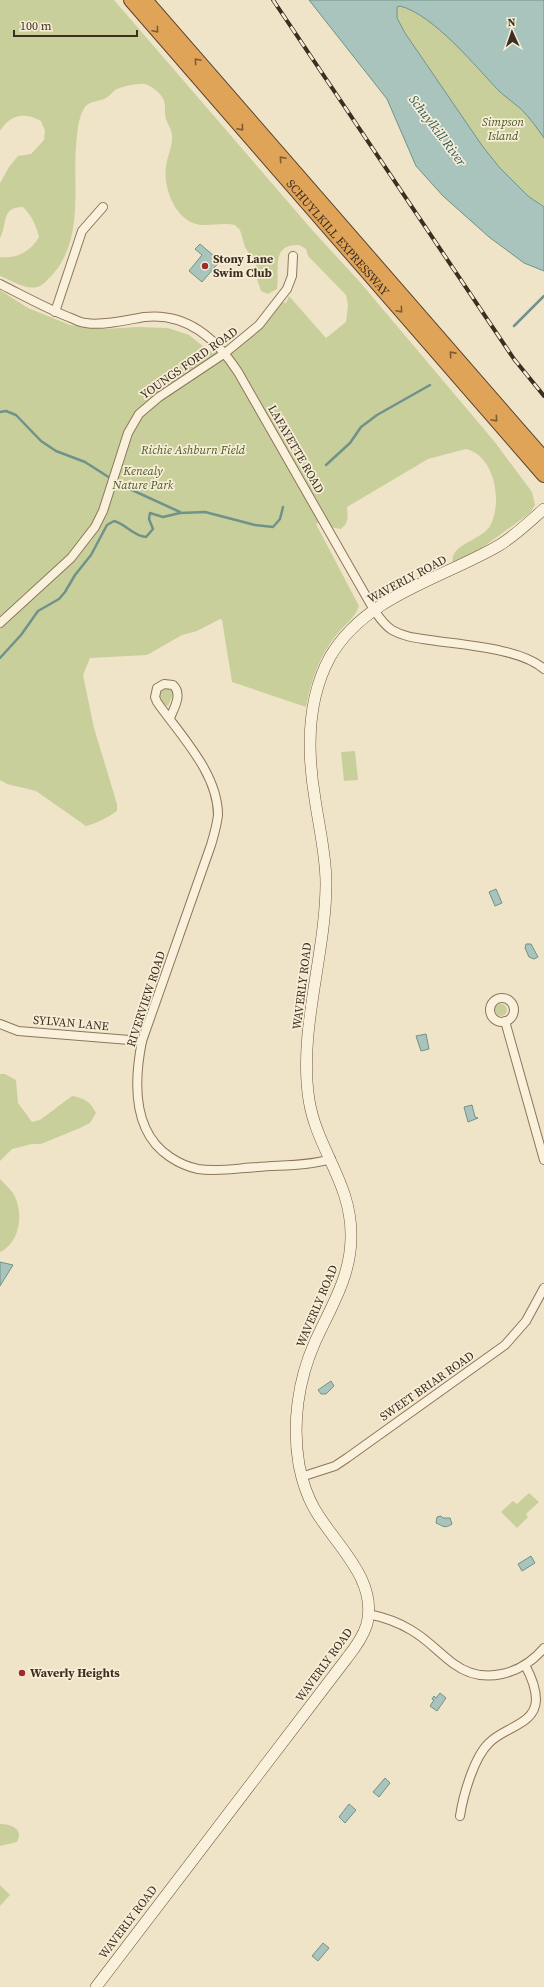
<svg xmlns="http://www.w3.org/2000/svg" width="544" height="1987" viewBox="0 0 544 1987" font-family="'Source Serif 4',serif">
<style>
.green{fill:#c9cf9b}
.water{fill:#a9c4bc;stroke:#6f938a}
.lines{fill:none;stroke-linecap:round;stroke-linejoin:round}
.stream{stroke:#6f938a;stroke-width:2.5}
.street-casing{stroke:#8d765c;stroke-width:10}
.secondary-casing{stroke:#6f573f;stroke-width:12}
.highway-casing{stroke:#5b4430;stroke-width:16}
.street{stroke:#faf1dc;stroke-width:8}
.secondary{stroke:#faf1dc;stroke-width:11}
.highway{stroke:#e0a458;stroke-width:14}
.rail-casing{stroke:#3d2e20;stroke-width:4}
.rail{stroke:#f7eed8;stroke-width:2.5;stroke-dasharray:8;stroke-linecap:butt}
.oneway{stroke:#7e5d36}
.poi-dot{fill:#9e2a2b;stroke:#f7eed8;stroke-width:1.5}
.labels{text-anchor:middle;stroke-width:3.5;stroke-linejoin:round;paint-order:stroke}
.park-label{font-size:12px;font-style:italic;fill:#4d5a26;stroke:#f7eed8}
.street-label{font-size:12px;fill:#3d2e20;stroke:#f7eed8}
.poi-label{font-size:12px;font-weight:bold;fill:#3d2e20;stroke:#f7eed8;text-anchor:start}
.water-label{font-size:13px;font-style:italic;fill:#2f5d5a;stroke:#f7eed8}
</style>
<rect width="100%" height="100%" fill="#f0e4c8"/>
<g class="green">
<path d="M0 0H114L313 231 359 281 494 441 532 492 535 505 530 513 464 561 453 563C448 545 482 540 490 526 503 502 495 456 466 449L428 459 347 507C348 516 349 523 341 529L330 527 325 520 316 524 359 606C356 617 345 624 338 633 320 654 311 680 306 707L232 682 222 620 220 619 197 631 182 635 147 655 90 658 83 675 94 728 117 804V811C107 818 97 823 86 826L36 791 7 784 0 780V290L28 308 70 325 104 329 137 327 168 328 189 335 209 351 244 344 277 306 284 302 286 303 289 296 326 338 346 322 348 305 346 295 308 256 306 249 299 245C270 244 280 270 277 289L268 294 261 291 257 279 256 264 245 247 240 230 235 225C221 222 206 228 193 223 173 215 163 185 166 166 167 157 173 146 172 136 172 130 168 125 166 119 164 114 166 107 164 101 162 94 152 86 145 84 138 83 121 87 115 90 112 93 109 96 106 98 100 102 90 100 85 107 79 116 78 127 77 136 71 181 86 236 53 274 49 278 43 286 37 287 25 290 11 280 0 276V257C17 259 31 251 39 237 36 225 32 216 23 207 0 207 8 225 0 238V183L9 167 18 156 31 154 44 140 45 131 41 121C24 112 11 114 0 131Z"/>
<path d="M399 6C438 16 474 66 502 93 516 106 536 119 544 137 544 145 544 195 544 207L528 196 500 168 483 147 405 33 397 18V7Z"/>
<path d="M165 688 170 689 173 694 168 706C161 705 159 697 160 691Z"/>
<polygon points="355,751 358,780 344,781 341,752"/>
<circle cx="501" cy="1010" r="6"/>
<path d="M0 1074H5L16 1080 18 1103 32 1122 40 1120 72 1096C84 1098 91 1102 96 1113L90 1123 80 1128 41 1144H32L12 1149 0 1161Z"/>
<path d="M0 1179C4 1183 9 1188 13 1193 24 1211 21 1242 0 1252Z"/>
<polygon points="529,1493 539,1502 526,1514 528,1517 517,1528 501,1512 513,1501 517,1504"/>
<path d="M0 1824C11 1824 24 1829 17 1842L0 1846Z"/>
<polygon points="0,1885 10,1895 0,1906"/>
</g>
<g class="water">
<path d="M309 0H544V138C537 128 530 118 521 109 514 103 507 98 500 92 475 66 434 15 400 6L397 7V18L405 33 483 147 500 168 528 196 544 207V271L524 263 489 237 443 196 416 166 387 99Z"/>
<polygon points="200,244 220,261 202,282 189,271 202,255 195,249"/>
<polygon points="496,889 502,903 495,906 489,892"/>
<polygon points="526,944 531,944 538,957 534,959 529,957 525,948"/>
<polygon points="426,1034 429,1049 421,1051 416,1036"/>
<polygon points="472,1105 475,1117 478,1118 468,1122 464,1107"/>
<polygon points="0,1262 13,1265 0,1286"/>
<polygon points="331,1381 334,1386 326,1394 321,1394 318,1390"/>
<path d="M441 1516 443 1518H450L452 1524C445 1529 443 1526 436 1523L437 1517Z"/>
<polygon points="531,1556 535,1563 522,1571 518,1564"/>
<polygon points="440,1693 446,1698 437,1711 430,1706 434,1700 432,1699 434,1696 436,1698"/>
<polygon points="385,1778 390,1783 379,1797 373,1792"/>
<polygon points="349,1804 356,1810 345,1823 339,1817"/>
<polygon points="323,1943 329,1948 318,1961 312,1956"/>
</g>
<g class="lines">
<g class="stream">
<polyline points="514,326 544,296"/>
<polyline points="0,412 6,411 16,415 41,441 56,451 85,462 121,485 180,512"/>
<polyline points="326,465 350,443 361,427 377,415 430,385"/>
<path d="M0 658 21 635 38 611 59 599 65 592 75 575 91 555 107 525 114 521C126 524 133 536 146 537L153 529 149 519 150 513 163 517 180 513 205 512 255 525 273 527 280 519 283 507"/>
</g>
<defs>
<g id="street">
<path d="M0 284C24 296 47 309 71 318 76 320 81 323 86 323 102 326 127 320 144 317 186 312 216 338 238 372L374 610C379 617 384 625 392 630 404 637 417 638 430 640 462 645 520 648 544 669"/>
<polyline points="55,312 82,231 103,207"/>
<polyline points="0,623 71,558 95,527 103,511 128,433 139,414 159,397 225,353 259,325 287,289 292,276 293,256"/>
<path d="M170 718C174 708 183 694 173 685L164 684 157 688 155 697 157 702C180 735 218 773 218 815 217 825 214 835 211 845L142 1041C134 1081 132 1132 170 1157 179 1163 188 1167 198 1169 218 1172 239 1168 258 1167 282 1165 308 1166 331 1159"/>
<circle cx="502" cy="1010" r="12"/>
<polyline points="505,1021 544,1160"/>
<polyline points="0,1024 18,1031 142,1041"/>
<polyline points="301,1477 335,1466 347,1458 505,1345 526,1321 544,1288"/>
<path d="M368 1614C383 1617 398 1622 411 1630 427 1639 439 1653 454 1664 484 1686 522 1674 544 1648"/>
<path d="M460 1816C463 1796 474 1757 489 1743 504 1727 535 1725 536 1700 536 1687 531 1676 525 1665"/>
</g>
<path id="secondary" d="M96 1987 347 1658C355 1648 363 1637 367 1624 378 1578 334 1544 314 1508 306 1494 302 1480 299 1465 292 1424 298 1380 315 1342 331 1307 351 1276 351 1237 352 1183 317 1150 309 1100 298 1031 326 954 326 883 326 855 319 827 315 799 307 752 307 699 330 657 365 596 441 579 498 546 515 536 529 522 544 509"/>
<g id="highway">
<path id="s1" d="M131 0 544 475"/>
<polyline points="145,0 544,459"/>
</g>
</defs>
<use href="#street" class="street-casing"/>
<use href="#secondary" class="secondary-casing"/>
<use href="#highway" class="highway-casing"/>
<use href="#street" class="street"/>
<use href="#secondary" class="secondary"/>
<use href="#highway" class="highway"/>
<defs>
<polyline id="rail" points="273,0 514,359 544,396"/>
</defs>
<use href="#rail" class="rail-casing"/>
<use href="#rail" class="rail"/>
</g>
<defs><path id="oneway-chevron" d="M-2-3.5L2.5 0L-2 3.5" fill="none" stroke-width="1.6" stroke-linecap="round" stroke-linejoin="round"/></defs>
<g class="oneway">
<use href="#oneway-chevron" transform="translate(156 30) rotate(49)"/>
<use href="#oneway-chevron" transform="translate(197 61) rotate(-131)"/>
<use href="#oneway-chevron" transform="translate(241 128) rotate(49)"/>
<use href="#oneway-chevron" transform="translate(282 159) rotate(-131)"/>
<use href="#oneway-chevron" transform="translate(400 310) rotate(49)"/>
<use href="#oneway-chevron" transform="translate(452 354) rotate(-132)"/>
<use href="#oneway-chevron" transform="translate(495 419) rotate(49)"/>
</g>
<g class="poi-dot">
<circle cx="205" cy="266" r="4"/>
<circle cx="22" cy="1673" r="4"/>
</g>
<g class="labels">
<g class="park-label">
<text x="503" y="126">Simpson<tspan x="503" dy="14">Island</tspan></text>
<text x="193" y="454">Richie Ashburn Field</text>
<text x="143" y="475">Kenealy<tspan x="143" dy="14">Nature Park</tspan></text>
</g>
<g class="street-label">
<text dy="4" stroke="none"><textPath href="#s1" startOffset="315">SCHUYLKILL EXPRESSWAY</textPath></text>
<text transform="translate(189 363) rotate(-35)" y="4">YOUNGS FORD ROAD</text>
<text transform="translate(296 449) rotate(60)" y="4">LAFAYETTE ROAD</text>
<text transform="translate(407 579) rotate(-28)" y="4">WAVERLY ROAD</text>
<text transform="translate(302 986) rotate(-83)" y="4">WAVERLY ROAD</text>
<text transform="translate(146 999) rotate(-72)" y="4">RIVERVIEW ROAD</text>
<text transform="translate(71 1023) rotate(5)" y="4">SYLVAN LANE</text>
<text transform="translate(317 1306) rotate(-67)" y="4">WAVERLY ROAD</text>
<text transform="translate(427 1386) rotate(-35)" y="4">SWEET BRIAR ROAD</text>
<text transform="translate(324 1665) rotate(-54)" y="4">WAVERLY ROAD</text>
<text transform="translate(128 1922) rotate(-53)" y="4">WAVERLY ROAD</text>
</g>
<g class="poi-label">
<text x="213" y="263">Stony Lane<tspan x="213" dy="14">Swim Club</tspan></text>
<text x="30" y="1677">Waverly Heights</text>
</g>
<g class="water-label">
<text transform="translate(438 130) rotate(53)" y="5">Schuylkill River</text>
</g>
</g>
<g transform="translate(512 32) rotate(357)" stroke="#f7eed8" stroke-width="3" paint-order="stroke">
<path d="M0-3L7 15L0 10L-7 15Z" fill="#3d2e20"/>
<text y="-6" font-size="11" font-weight="bold" text-anchor="middle" fill="#3d2e20">N</text>
</g>
<path d="M14 30v6h123v-6" fill="none" stroke="#3d2e20" stroke-width="2"/>
<text x="20" y="30" font-size="12" fill="#3d2e20" stroke="#f7eed8" stroke-width="3" paint-order="stroke">100 m</text>
</svg>
